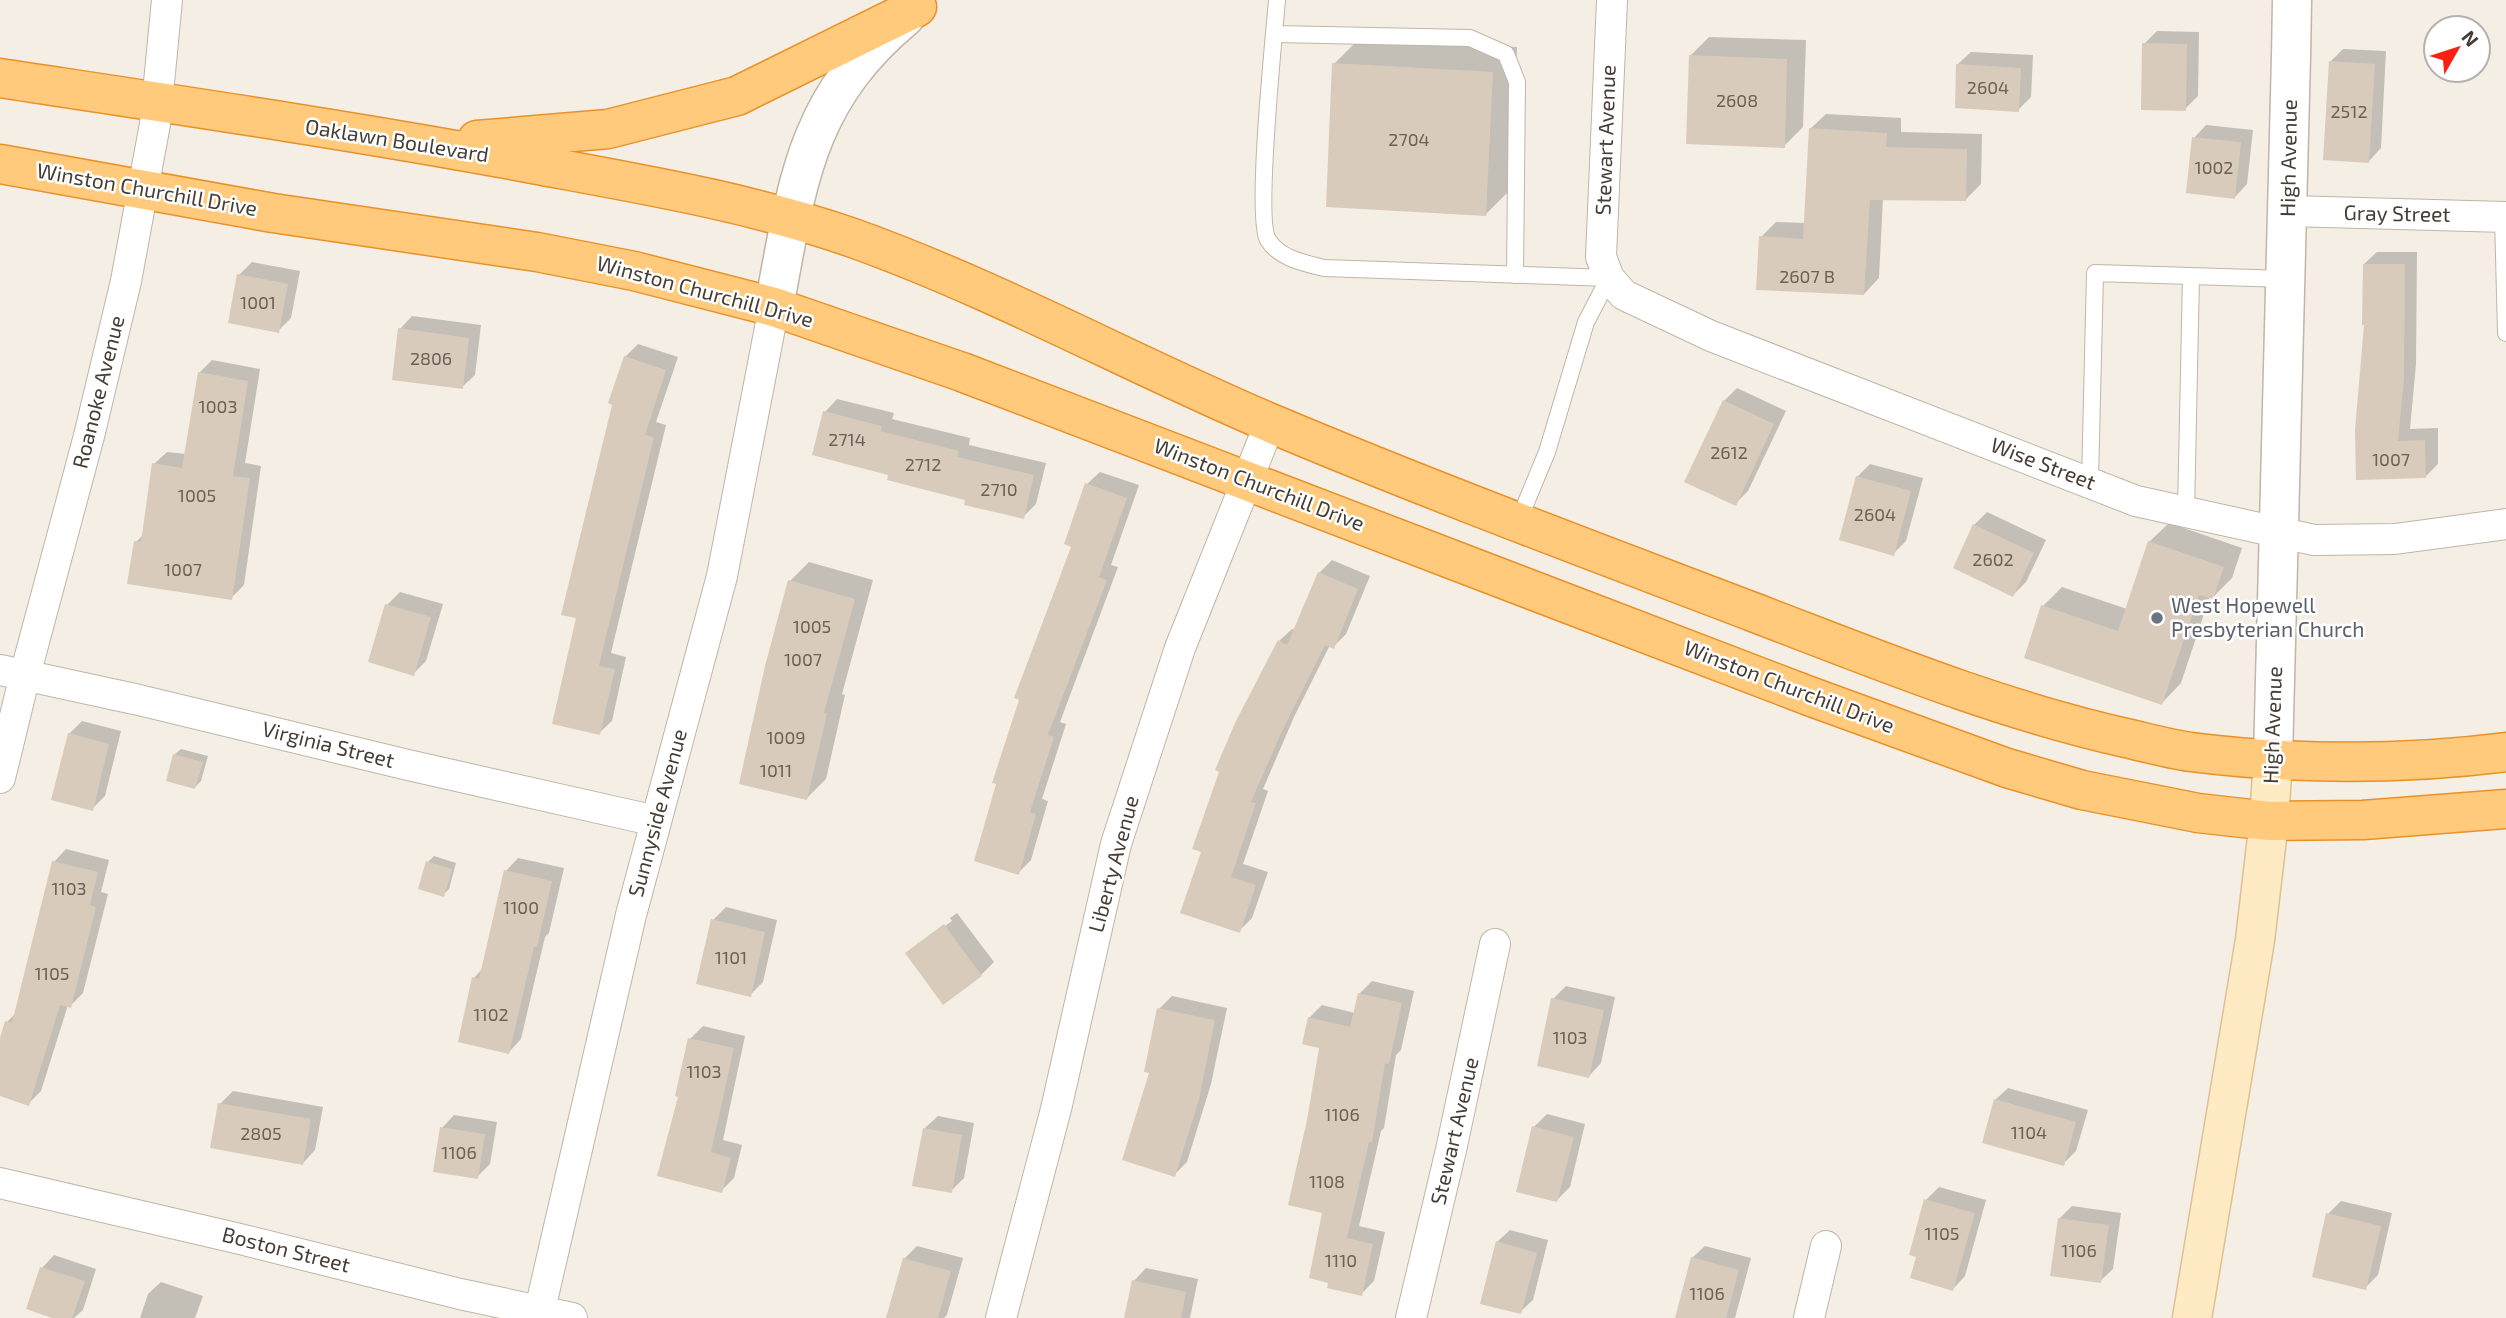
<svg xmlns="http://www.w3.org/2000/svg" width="2506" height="1318" viewBox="0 0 2506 1318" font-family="'Exo 2',sans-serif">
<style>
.shadow{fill:#0003}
.building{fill:#d9cbbc}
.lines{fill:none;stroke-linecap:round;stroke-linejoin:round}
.service-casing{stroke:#c0b5a6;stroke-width:18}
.minor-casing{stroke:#c0b5a6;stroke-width:32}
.tertiary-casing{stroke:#c0b5a6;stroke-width:41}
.secondary-casing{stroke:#dbc193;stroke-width:41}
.trunk-casing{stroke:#e99129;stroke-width:41}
.service{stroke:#fff;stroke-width:16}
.minor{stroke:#fff;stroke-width:30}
.tertiary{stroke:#fff;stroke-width:38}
.secondary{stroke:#ffebc3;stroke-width:38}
.trunk{stroke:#ffca7b;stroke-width:38}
.worship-dot{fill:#6b7280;stroke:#fff;stroke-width:2.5}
.labels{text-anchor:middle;stroke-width:5;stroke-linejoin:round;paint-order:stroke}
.number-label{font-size:18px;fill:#6b6056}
.street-label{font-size:21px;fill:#463d34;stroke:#fff}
.worship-label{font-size:21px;fill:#5b616d;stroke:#fff;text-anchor:start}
</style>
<rect width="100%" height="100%" fill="#f4eee4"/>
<g class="shadow">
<polygon points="2157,31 2199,32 2198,96 2185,109 2144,44"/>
<polygon points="1709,37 1806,40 1803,127 1784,146 1690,56"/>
<polygon points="1359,39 1517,47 1511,189 1486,214 1334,64"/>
<polygon points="2343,49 2386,51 2381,148 2369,161 2331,61"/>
<polygon points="1971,52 2033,55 2031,97 2018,110 1958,64"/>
<polygon points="1826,114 1901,118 1901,132 1982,134 1981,184 1966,199 1883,198 1879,278 1864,294 1761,237 1776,222 1805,223 1810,129"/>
<polygon points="2206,125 2253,130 2247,184 2235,197 2194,138"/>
<polygon points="2377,252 2417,252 2416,364 2410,429 2438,428 2438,464 2426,476 2358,478 2366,324 2364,264"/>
<polygon points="252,262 300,271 291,318 278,331 239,275"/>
<polygon points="412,316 481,325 475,375 462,387 400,329"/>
<polygon points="638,344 678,357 656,422 666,425 611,653 626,657 612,721 599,733 578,617 625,357"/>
<polygon points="212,360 260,369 245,463 261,466 244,585 231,598 136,542 144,534 154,464 167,452 186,454 199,373"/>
<polygon points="1737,388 1786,411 1748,491 1735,504 1724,401"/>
<polygon points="837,399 894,413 892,419 970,438 969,445 1046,463 1036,504 1023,517 967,498 825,412"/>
<polygon points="1870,464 1923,478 1906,541 1893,554 1857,477"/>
<polygon points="1100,472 1139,485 1111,565 1118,567 1060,722 1066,724 1042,799 1048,801 1031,860 1018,873 1021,699 1074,546 1087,484"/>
<polygon points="1987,512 2046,540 2026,582 2013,595 1974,525"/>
<polygon points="2169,523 2242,548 2232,578 2213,597 2210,596 2181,683 2162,703 2043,606 2062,587 2127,609 2149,542"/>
<polygon points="1332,560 1370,576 1346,634 1333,647 1330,645 1294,717 1263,789 1268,791 1243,864 1268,872 1252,918 1239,931 1183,912 1279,641 1292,629 1295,630 1319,573"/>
<polygon points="809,562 873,580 842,694 845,695 826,779 807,798 790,581"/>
<polygon points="400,592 443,604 426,661 413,674 387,605"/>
<polygon points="82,721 121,731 105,796 92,809 69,734"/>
<polygon points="181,749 208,756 201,781 195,787 175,754"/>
<polygon points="66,849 109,860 101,892 108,894 83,993 70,1006 68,1005 41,1091 28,1104 0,1095 0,1044 7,1022 16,1013 54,862"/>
<polygon points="434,856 456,863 449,889 443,895 428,862"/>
<polygon points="518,858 564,868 549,933 545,937 521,1039 509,1052 474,978 483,968 506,871"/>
<polygon points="726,907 777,920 763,982 750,995 713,920"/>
<polygon points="957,913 994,962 981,975 908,953 919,942 919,945 952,921 950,918"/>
<polygon points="1372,981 1414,991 1401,1050 1396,1055 1384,1128 1381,1131 1359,1226 1385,1232 1374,1281 1361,1294 1324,1212 1309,1120 1321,1047 1309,1018 1322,1005 1355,1013 1359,994"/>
<polygon points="1566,986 1615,997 1601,1063 1589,1076 1553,999"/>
<polygon points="1172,996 1227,1008 1211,1084 1187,1162 1174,1175 1159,1009"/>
<polygon points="703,1026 745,1036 723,1140 742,1145 734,1178 721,1191 680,1096 690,1039"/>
<polygon points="2008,1088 2088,1110 2076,1151 2063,1164 1995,1100"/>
<polygon points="233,1091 323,1107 315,1150 303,1163 220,1104"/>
<polygon points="1547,1114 1585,1124 1570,1187 1557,1200 1534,1127"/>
<polygon points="454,1115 497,1122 490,1164 477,1177 442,1128"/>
<polygon points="938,1116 974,1123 964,1178 951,1191 925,1128"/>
<polygon points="1939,1187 1986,1200 1965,1276 1953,1289 1918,1256 1926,1200"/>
<polygon points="2341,1201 2392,1213 2378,1275 2365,1288 2328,1214"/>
<polygon points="2072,1206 2121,1213 2113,1269 2100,1281 2059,1219"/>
<polygon points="1510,1230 1548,1240 1533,1300 1520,1312 1497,1242"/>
<polygon points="917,1246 963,1258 947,1315 944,1318 899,1318 904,1259"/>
<polygon points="1705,1246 1751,1258 1735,1318 1676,1318 1692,1258"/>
<polygon points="54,1255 96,1269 83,1310 74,1318 57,1318 42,1268"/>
<polygon points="1146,1268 1198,1279 1190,1318 1126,1318 1134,1281"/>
<polygon points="161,1282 203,1296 195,1318 140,1318 148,1294"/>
</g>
<g class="building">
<polygon points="2142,43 2187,44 2186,111 2141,110"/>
<polygon points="1689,55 1787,59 1785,148 1686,144"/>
<polygon points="2329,61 2375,64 2369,163 2323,160"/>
<polygon points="1332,63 1493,72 1486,216 1326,207"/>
<polygon points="1956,64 2021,68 2019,112 1955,108"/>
<polygon points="1809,128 1887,133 1886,147 1967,149 1966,201 1870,200 1864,295 1756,290 1759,236 1803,239"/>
<polygon points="2192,137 2241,142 2235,199 2186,193"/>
<polygon points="2363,264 2405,264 2404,378 2398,441 2425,440 2426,478 2356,480 2355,430 2364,325 2362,325"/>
<polygon points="237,274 288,284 279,333 228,323"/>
<polygon points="398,328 469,338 463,389 392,380"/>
<polygon points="624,356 666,370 645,435 654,437 599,666 615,669 600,735 552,724 576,618 561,615 612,405 608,403"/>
<polygon points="198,372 248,381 233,476 250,478 232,600 127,584 134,541 141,542 152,463 182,468"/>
<polygon points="1723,400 1774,424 1736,506 1684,482"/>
<polygon points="823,411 882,426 881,431 959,451 957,457 1034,475 1024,519 964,505 965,500 887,480 888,475 812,455"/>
<polygon points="1856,476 1911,491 1894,556 1839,540"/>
<polygon points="1085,483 1127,498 1099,577 1107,580 1048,735 1054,737 1030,812 1036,814 1019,875 974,861 996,784 992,783 1019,700 1014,698 1071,547 1064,544"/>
<polygon points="1973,524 2034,553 2013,597 1953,568"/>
<polygon points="2148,541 2224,567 2213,599 2199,595 2162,705 2024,658 2041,605 2118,631"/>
<polygon points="1318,572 1358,589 1334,649 1325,645 1282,731 1251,802 1256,803 1231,877 1256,885 1240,933 1180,913 1201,852 1192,849 1219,772 1215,770 1235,723 1278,640 1287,645"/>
<polygon points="788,580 855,599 824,713 827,714 807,800 739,784 765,666"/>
<polygon points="385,604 431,617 414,676 368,662"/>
<polygon points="68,733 109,744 93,811 51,800"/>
<polygon points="173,754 203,762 195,789 166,781"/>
<polygon points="52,861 98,872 90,905 96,907 71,1008 60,1005 29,1106 0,1096 0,1038 5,1021 12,1023"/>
<polygon points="426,861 452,869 444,897 418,889"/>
<polygon points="504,870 552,881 537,947 534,947 509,1054 458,1042 472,977 479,979"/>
<polygon points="711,919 765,932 751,997 696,984"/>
<polygon points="944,924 982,976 943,1005 905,953"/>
<polygon points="1358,993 1402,1003 1389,1064 1385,1063 1372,1142 1369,1142 1347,1238 1373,1244 1362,1296 1327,1288 1328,1283 1309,1278 1322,1213 1288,1205 1307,1120 1319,1048 1302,1044 1308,1017 1350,1027"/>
<polygon points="1551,998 1604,1010 1589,1078 1537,1066"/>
<polygon points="1157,1008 1215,1020 1199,1099 1175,1177 1122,1160 1149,1073 1144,1072"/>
<polygon points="688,1038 734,1048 711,1152 731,1158 722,1193 657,1176 678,1097 675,1096"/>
<polygon points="1994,1099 2076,1122 2064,1166 1982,1143"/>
<polygon points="218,1103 311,1119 303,1165 210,1148"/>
<polygon points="1532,1126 1574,1137 1557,1202 1516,1192"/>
<polygon points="440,1127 485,1134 478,1179 433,1172"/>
<polygon points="923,1128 962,1135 952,1193 912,1186"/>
<polygon points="1924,1199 1975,1213 1953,1291 1910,1278 1916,1257 1909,1255"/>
<polygon points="2326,1213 2381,1226 2366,1290 2312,1277"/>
<polygon points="2058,1218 2109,1225 2101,1283 2050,1276"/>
<polygon points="1496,1241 1537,1253 1521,1314 1480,1304"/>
<polygon points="1691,1257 1739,1270 1726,1318 1675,1318"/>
<polygon points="903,1258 951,1271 938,1318 886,1318"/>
<polygon points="40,1267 85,1281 72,1318 52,1318 26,1309"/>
<polygon points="1132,1280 1186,1292 1181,1318 1124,1318"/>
</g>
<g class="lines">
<defs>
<g id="service">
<path d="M1277 0C1274 37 1255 218 1268 240 1280 259 1305 263 1324 268L1609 278 1586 322 1547 452 1518 522"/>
<polyline points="1275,34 1470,38 1506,54 1517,82 1515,275"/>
<polyline points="2503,217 2506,333"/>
<polyline points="2090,481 2095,273 2286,279"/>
<polyline points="2186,512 2191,276"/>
</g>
<g id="minor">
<polyline points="1612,0 1601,257 1609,278 1624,295 1711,336 2136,501 2314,540 2395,539 2506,524"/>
<polyline points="2289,211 2506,217"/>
<polyline points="0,670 139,700 408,765 656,821"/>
<polyline points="0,778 25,675 89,436 126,281 155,124 167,0"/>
<polyline points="0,1183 240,1239 460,1294 572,1318"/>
<polyline points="538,1318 631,915 722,576 774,307"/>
<polyline points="1001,1318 1056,1109 1116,844 1180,648 1270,423"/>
<polyline points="1411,1318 1451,1150 1495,944"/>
<polyline points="1809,1318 1826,1246"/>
</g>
<g id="tertiary">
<path d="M774 307C797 185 804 101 905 17"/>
<path d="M2273 758C2280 506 2288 253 2292 0"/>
</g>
<polyline id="secondary" points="2192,1318 2255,940 2269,821 2273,758"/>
<g id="trunk">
<path d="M0 78C178 105 356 131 533 164 640 184 750 202 853 238 998 290 1133 365 1275 425 1432 491 1593 551 1753 612 1876 659 1997 709 2126 738 2148 743 2169 749 2191 752 2293 765 2404 765 2506 752"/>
<polyline points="477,140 608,129 737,96 917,7"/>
<polyline points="0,164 273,213 537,252 634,271 774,307 962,372 1809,696 2007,768 2082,790 2198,813 2269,821 2363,820 2506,809"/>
</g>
</defs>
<use href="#service" class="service-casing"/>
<use href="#minor" class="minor-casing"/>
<use href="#tertiary" class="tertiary-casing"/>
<use href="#secondary" class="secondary-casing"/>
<use href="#trunk" class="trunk-casing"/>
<use href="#service" class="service"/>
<use href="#minor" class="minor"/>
<use href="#tertiary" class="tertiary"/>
<use href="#secondary" class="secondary"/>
<use href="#trunk" class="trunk"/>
</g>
<circle class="worship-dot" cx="2157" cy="618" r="7"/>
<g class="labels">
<g class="number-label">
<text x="1988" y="94">2604</text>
<text x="1737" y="107">2608</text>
<text x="2349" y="118">2512</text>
<text x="1409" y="146">2704</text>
<text x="2214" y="174">1002</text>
<text x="1807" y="283">2607 B</text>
<text x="258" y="309">1001</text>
<text x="431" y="365">2806</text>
<text x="218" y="413">1003</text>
<text x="847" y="446">2714</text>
<text x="1729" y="459">2612</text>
<text x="2391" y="466">1007</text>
<text x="923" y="471">2712</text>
<text x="999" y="496">2710</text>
<text x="197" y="502">1005</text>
<text x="1875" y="521">2604</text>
<text x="1993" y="566">2602</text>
<text x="183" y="576">1007</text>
<text x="812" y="633">1005</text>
<text x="803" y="666">1007</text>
<text x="786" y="744">1009</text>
<text x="776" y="777">1011</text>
<text x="69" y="895">1103</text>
<text x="521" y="914">1100</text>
<text x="731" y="964">1101</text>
<text x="52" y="980">1105</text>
<text x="491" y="1021">1102</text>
<text x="1570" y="1044">1103</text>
<text x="704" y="1078">1103</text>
<text x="1342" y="1121">1106</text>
<text x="2029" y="1139">1104</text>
<text x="261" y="1140">2805</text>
<text x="459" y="1159">1106</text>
<text x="1327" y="1188">1108</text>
<text x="1942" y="1240">1105</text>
<text x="2079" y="1257">1106</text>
<text x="1341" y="1267">1110</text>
<text x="1707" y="1300">1106</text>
</g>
<g class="street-label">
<text transform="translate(1606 140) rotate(-88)" y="7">Stewart Avenue</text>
<text transform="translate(397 141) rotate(9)" y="7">Oaklawn Boulevard</text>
<text transform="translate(2289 158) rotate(-89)" y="7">High Avenue</text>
<text transform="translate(147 190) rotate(10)" y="7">Winston Churchill Drive</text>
<text transform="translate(2397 214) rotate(1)" y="7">Gray Street</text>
<text transform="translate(705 292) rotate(15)" y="7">Winston Churchill Drive</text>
<text transform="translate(99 392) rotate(-76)" y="7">Roanoke Avenue</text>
<text transform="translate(2043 464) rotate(21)" y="7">Wise Street</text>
<text transform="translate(1259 485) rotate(21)" y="7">Winston Churchill Drive</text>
<text transform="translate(1789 687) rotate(21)" y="7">Winston Churchill Drive</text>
<text transform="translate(2273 725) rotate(-88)" y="7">High Avenue</text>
<text transform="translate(328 745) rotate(14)" y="7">Virginia Street</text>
<text transform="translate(658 813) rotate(-75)" y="7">Sunnyside Avenue</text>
<text transform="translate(1114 864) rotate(-75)" y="7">Liberty Avenue</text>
<text transform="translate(1455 1131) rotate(-77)" y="7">Stewart Avenue</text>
<text transform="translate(286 1250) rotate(14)" y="7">Boston Street</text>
</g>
<g class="worship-label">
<text x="2171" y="613">West Hopewell<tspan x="2171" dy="24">Presbyterian Church</tspan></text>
</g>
</g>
<g transform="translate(2457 49) rotate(51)"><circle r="33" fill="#ffffff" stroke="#b5b1ae" stroke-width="2"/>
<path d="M0-5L12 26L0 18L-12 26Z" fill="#ff1f10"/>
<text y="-10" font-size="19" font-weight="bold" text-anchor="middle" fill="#463d34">N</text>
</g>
</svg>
